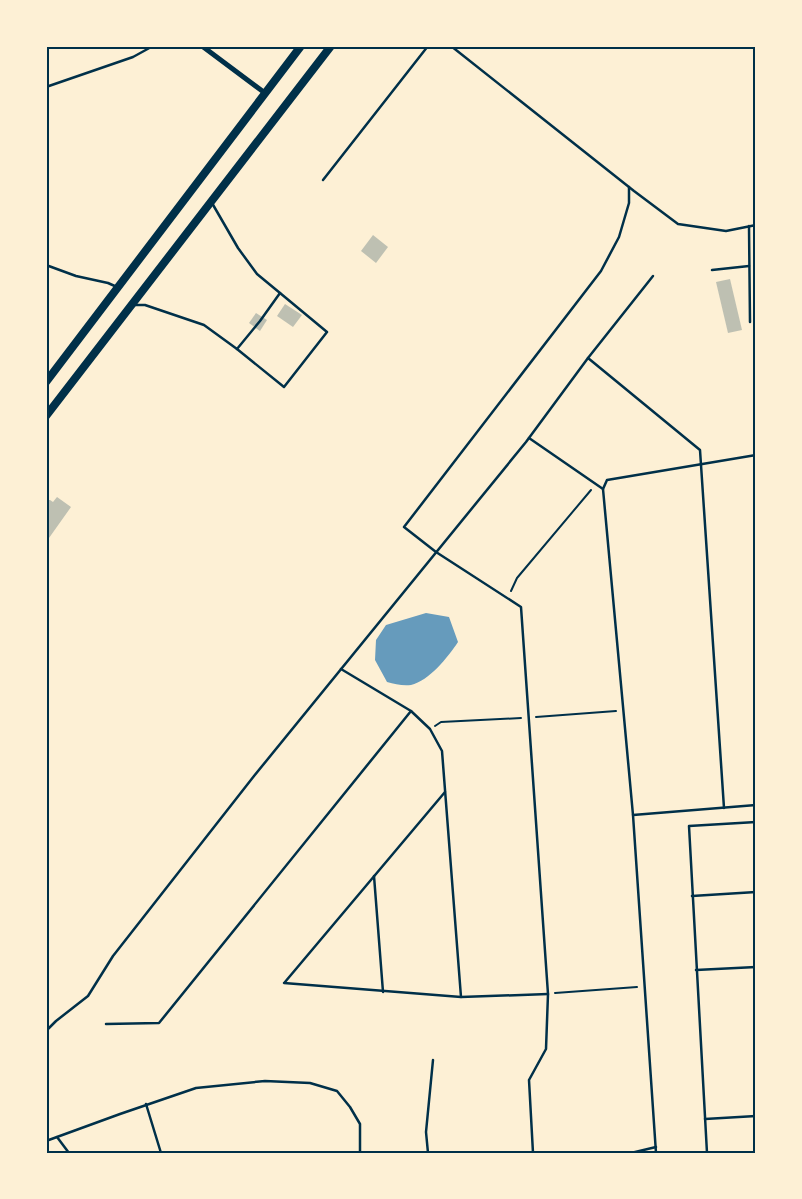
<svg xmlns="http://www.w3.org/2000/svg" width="802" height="1199" viewBox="0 0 802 1199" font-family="'DejaVu Sans',sans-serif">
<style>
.water{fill:#669bbc}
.building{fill:#bec0b2}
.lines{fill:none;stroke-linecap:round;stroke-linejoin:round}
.path{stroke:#003049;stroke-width:2}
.service{stroke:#003049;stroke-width:2.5}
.minor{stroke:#003049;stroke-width:5}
.primary{stroke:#003049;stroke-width:8}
.neatline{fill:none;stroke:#003049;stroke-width:2}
</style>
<rect width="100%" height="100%" fill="#fdf0d5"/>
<path class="water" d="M426 613 449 617 458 642C448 657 429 681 411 685 402 686 395 684 387 682L375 660 376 640 386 625Z"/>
<g class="building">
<polygon points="373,235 388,247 376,263 361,251"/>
<polygon points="730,279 742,330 728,333 716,282"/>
<polygon points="285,304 302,315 293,327 277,316"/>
<polygon points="256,313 267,320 260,331 249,323"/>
<polygon points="57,497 71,507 49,538 46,536 46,500 50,500 53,502"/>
</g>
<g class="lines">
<g class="path">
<polyline points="511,591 517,578 591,490"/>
<polyline points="536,717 616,711"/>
<polyline points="435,726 441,722 521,718"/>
<polyline points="555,993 637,987"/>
</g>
<g class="service">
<polyline points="451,46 634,191 678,224 726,231 756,225"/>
<polyline points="46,87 133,57 153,46"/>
<polyline points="323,180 428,46"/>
<polyline points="749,226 750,322"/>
<polyline points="46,265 76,276 108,283 117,287"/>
<polyline points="712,270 749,266"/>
<polyline points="135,305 145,305 204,325 237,349 260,321 280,293 257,274 238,248 212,203"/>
<polyline points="237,349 284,387 327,332 280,293"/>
<polyline points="588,358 653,276"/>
<polyline points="529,438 603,489 633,815 756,805"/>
<polyline points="603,489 607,480 756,455"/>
<polyline points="341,669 411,711 430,729 442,751 461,997"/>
<polyline points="633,815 656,1153"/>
<polyline points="374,876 383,992"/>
<polyline points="692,896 756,892"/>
<polyline points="696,970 756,967"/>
<polyline points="285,982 445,792"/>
<polyline points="284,983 461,997 548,994"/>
<polyline points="106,1024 159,1023 411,711"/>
<polyline points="46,1031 56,1021 88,996 113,956 254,776 526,442 588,358 700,450 724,808"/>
<polyline points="146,1104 161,1153"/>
<polyline points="705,1119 756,1116"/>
<polyline points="57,1137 69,1153"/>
<polyline points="46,1141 120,1114 196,1088 265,1081 310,1083 337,1091 350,1107 360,1124 360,1153"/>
<polyline points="428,1153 426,1132 433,1060"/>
<polyline points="533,1153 529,1080 546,1049 548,994 521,607 436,552 404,527 601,271 619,237 629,203 629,187"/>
<polyline points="631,1153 656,1147"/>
<polyline points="707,1153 689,826 756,822"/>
</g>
<polyline class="minor" points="202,46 265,93"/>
<g class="primary">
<polyline points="46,382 301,46"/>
<polyline points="46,416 331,46"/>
</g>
</g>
<rect width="802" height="1199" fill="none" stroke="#fdf0d5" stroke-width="95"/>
<rect x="48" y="48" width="706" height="1104" class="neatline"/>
</svg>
